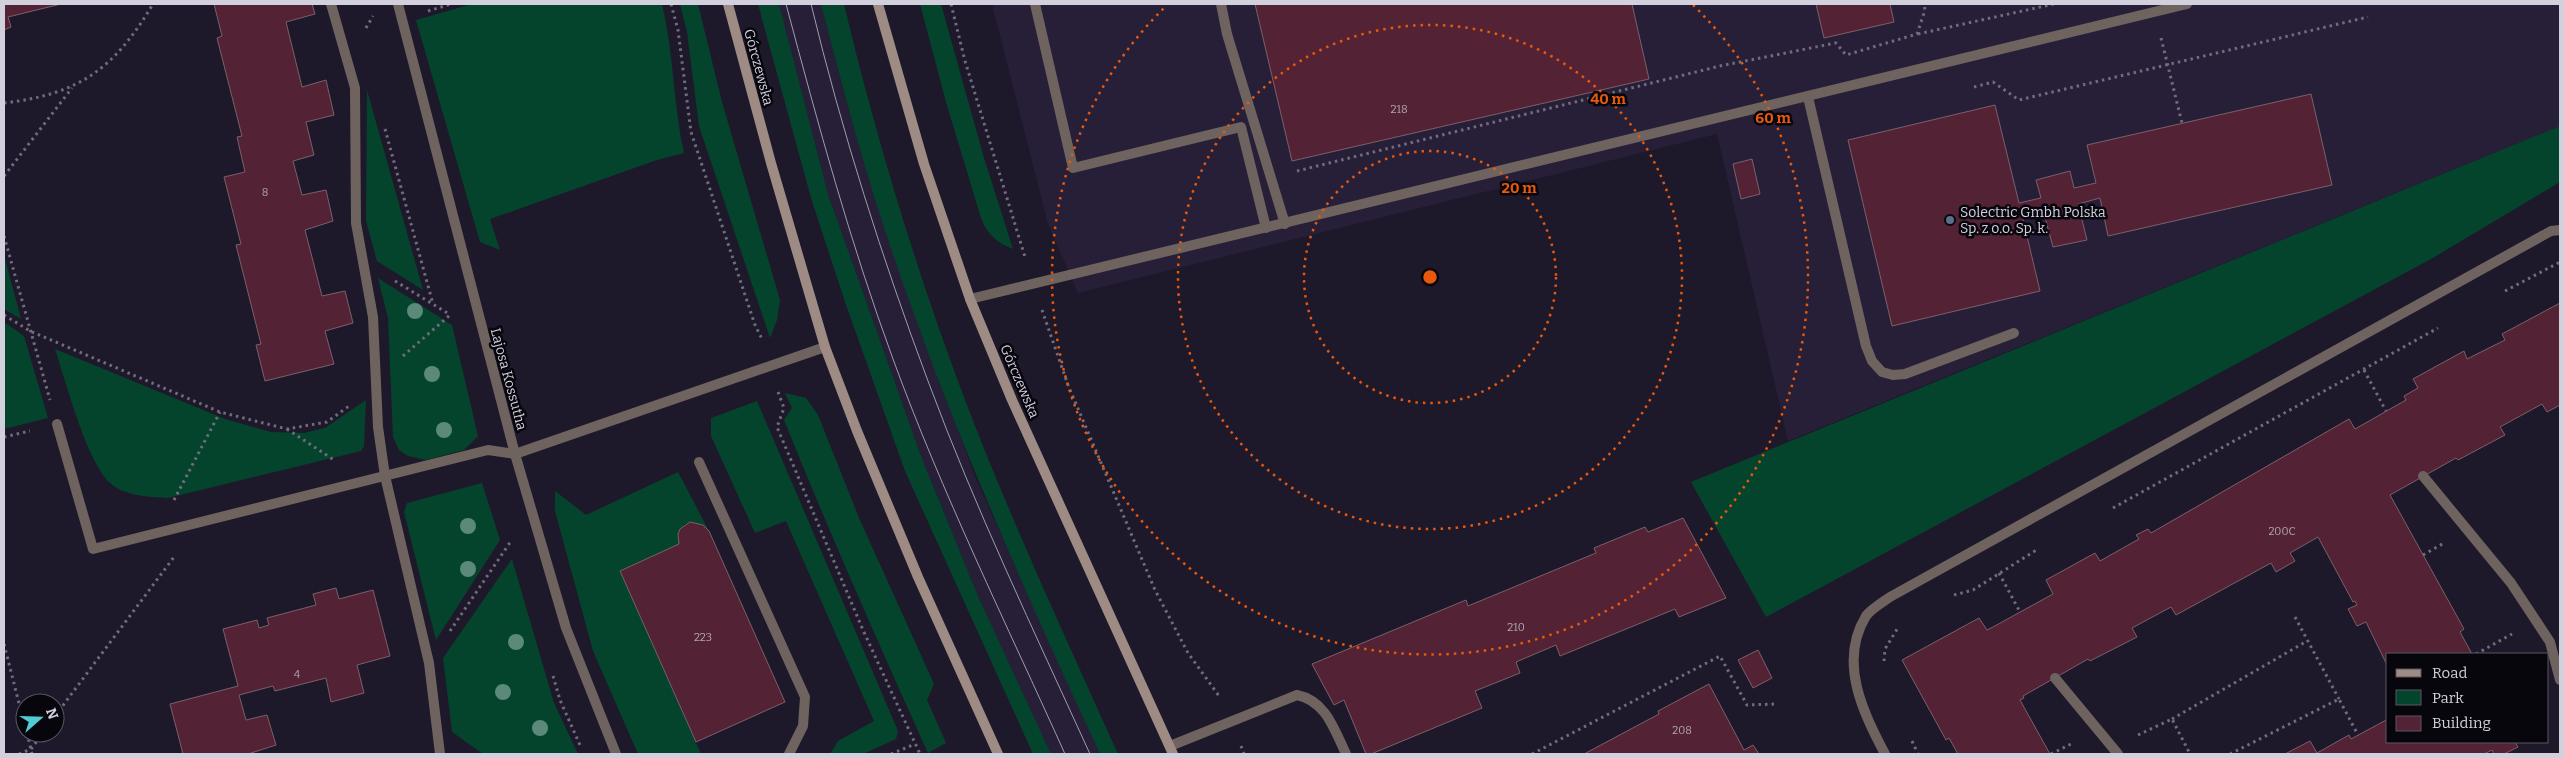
<svg xmlns="http://www.w3.org/2000/svg" width="2564" height="758" viewBox="0 0 2564 758" font-family="Bitter,serif">
<style>
.built{fill:#271f38}
.green{fill:#05442c}
.building{fill:#532335;stroke:#7b6069}
.lines{fill:none;stroke-linecap:round;stroke-linejoin:round}
.path{stroke:#716c7c;stroke-width:3;stroke-dasharray:2.5 4;stroke-linecap:butt}
.lane{stroke:#6e635e;stroke-width:10}
.street{stroke:#6e635e;stroke-width:10}
.secondary{stroke:#9e8c84;stroke-width:10}
.tram{stroke:#a09dab;stroke-width:1}
.tree{fill:#5b897a}
.ring{fill:none;stroke:#e8590c;stroke-width:2.5;stroke-dasharray:2.5 5}
.service-dot{fill:#5c6f8a;stroke:#07060d;stroke-width:2}
.labels{text-anchor:middle;stroke-width:5;stroke-linejoin:round;paint-order:stroke}
.number-label{font-size:11px;fill:#b3a5b3}
.street-label{font-size:14px;fill:#d3d0dd;stroke:#07060d}
.poi-label{font-size:14px;fill:#d3d0dd;stroke:#07060d;text-anchor:start}
.centre{fill:#e8590c;stroke:#07060d;stroke-width:2.5}
.ring-label{font-size:15px;text-anchor:middle;font-weight:bold;fill:#e8590c;stroke:#07060d;stroke-width:5;stroke-linejoin:round;paint-order:stroke}
</style>
<rect width="100%" height="100%" fill="#1e182b"/>
<g class="built">
<polygon points="779,4 821,4 848,108 903,277 976,479 1100,754 1051,754 978,596 921,456 828,194"/>
<polygon points="992,4 2560,4 2560,126 1788,441 1717,134 1078,293 1048,224"/>
</g>
<g class="green">
<path d="M472 4H662C674 53 673 104 684 153L657 160 490 219 500 250 480 242 416 20Z"/>
<polygon points="680,4 698,4 722,102 780,300 777,320 770,338 699,126 687,32"/>
<polygon points="758,4 779,4 828,194 921,456 978,596 1051,754 1033,754 905,471 845,302 811,198"/>
<path d="M821 4H844C876 138 916 270 965 400 1011 520 1065 637 1118 754H1100C1029 601 960 446 904 286 871 194 845 98 821 4Z"/>
<path d="M920 4H941L984 158 1013 249C997 243 987 234 981 218L946 102Z"/>
<polygon points="367,90 423,290 377,261 366,221"/>
<polygon points="2560,126 2560,182 2431,259 1766,617 1691,482"/>
<polygon points="4,255 21,319 4,309"/>
<polygon points="378,278 452,325 478,436 464,450 426,460 408,456 399,450 393,437 388,318"/>
<polygon points="4,322 24,336 48,418 4,429"/>
<path d="M55 349 225 419 271 432 304 433 325 428 366 400 364 446 361 451 168 498C150 497 124 496 110 483 86 460 66 382 55 349Z"/>
<path d="M785 393 806 398 818 415 859 518 934 684 927 700 946 743 928 753C878 642 829 532 784 420L792 408Z"/>
<polygon points="757,401 898,731 896,739 863,754 830,754 838,741 874,721 786,521 755,533 711,436 711,418"/>
<polygon points="678,472 709,531 697,523 685,524 678,534 679,544 620,571 701,754 638,754 593,651 555,511 555,491 586,515"/>
<polygon points="482,483 500,540 436,640 404,512 407,503"/>
<polygon points="512,559 554,703 578,754 483,754 452,732 443,658"/>
</g>
<g class="building">
<polygon points="4,4 61,4 8,17 11,27 4,30"/>
<polygon points="214,4 312,4 315,14 286,22 302,87 326,80 334,115 306,122 314,155 293,161 302,195 326,190 333,221 305,230 322,296 345,291 353,323 325,331 334,364 265,381 256,345 261,344 236,245 241,244 224,177 245,172 237,137 242,136 217,38 222,36"/>
<polygon points="1255,4 1632,4 1649,79 1292,161"/>
<polygon points="1816,4 1890,4 1894,22 1824,38"/>
<polygon points="2311,94 2332,185 2108,236 2100,198 2078,204 2087,240 2053,247 2043,210 2022,215 2040,291 1892,326 1848,140 1995,105 2019,203 2041,198 2036,180 2070,171 2074,188 2096,183 2087,145"/>
<polygon points="1752,159 1760,194 1741,199 1733,164"/>
<polygon points="2560,303 2560,405 2547,412 2542,404 2500,427 2505,435 2458,460 2456,458 2390,495 2464,629 2460,632 2472,654 2388,654 2388,667 2366,622 2357,626 2348,609 2357,605 2355,601 2353,602 2318,537 2290,553 2295,561 2276,572 2271,563 2176,615 2171,607 2132,628 2137,637 2090,661 2088,659 2023,696 2024,698 2020,700 2050,754 1958,754 1949,738 1946,740 1902,660 1979,618 1987,630 1993,627 2053,594 2046,580 2095,553 2100,561 2139,539 2136,535 2148,529 2151,533 2349,419 2355,429 2406,400 2404,396 2418,388 2413,379 2464,351 2467,359 2505,340 2502,334"/>
<polygon points="1683,518 1726,598 1679,617 1675,609 1560,656 1556,645 1516,662 1520,673 1475,691 1482,708 1371,754 1366,754 1344,700 1334,705 1312,664 1466,600 1468,606 1596,553 1594,548 1645,527 1648,532"/>
<polygon points="690,522 703,525 709,531 785,702 696,742 620,571 679,544 678,534 680,529"/>
<polygon points="336,588 339,599 373,590 390,656 357,665 364,693 331,702 326,678 275,691 273,686 239,695 246,720 267,715 276,745 248,754 183,754 170,704 238,686 223,629 257,620 259,628 269,625 267,618 316,605 313,594"/>
<polygon points="1758,650 1772,678 1753,688 1738,660"/>
<polygon points="1709,684 1744,750 1753,745 1759,754 1584,754 1659,714 1658,711"/>
<polygon points="2388,719 2388,742 2515,742 2518,747 2504,754 2494,754 2492,750 2484,754 2285,754 2310,741 2317,753 2349,735 2351,739"/>
</g>
<g class="lines">
<g class="path">
<polyline points="671,4 678,30 691,132 755,325 763,341"/>
<polyline points="951,4 965,61 1025,257"/>
<polyline points="428,11 451,4"/>
<polyline points="366,28 373,16"/>
<polyline points="1918,34 2054,4"/>
<polyline points="2161,38 2182,123"/>
<polyline points="1974,87 1993,82 2019,100 2368,17"/>
<path d="M4 103C80 94 114 69 153 4"/>
<polyline points="385,129 433,304"/>
<polyline points="1297,171 1720,66 1836,43 1846,55 1917,34 1925,10 1924,4"/>
<polyline points="4,176 72,88"/>
<polyline points="4,236 50,400"/>
<polyline points="395,281 449,314"/>
<polyline points="2505,291 2560,262"/>
<polyline points="1042,310 1068,385 1155,590 1188,653 1219,696"/>
<polyline points="4,315 30,331 220,412 287,429 327,422 349,406"/>
<polyline points="403,356 450,315"/>
<polyline points="2364,370 2386,411"/>
<polyline points="778,392 784,408 777,427 863,630 920,754"/>
<polyline points="287,429 334,460"/>
<polyline points="4,437 30,431"/>
<polyline points="174,500 220,412"/>
<polyline points="2113,508 2438,328"/>
<polyline points="2423,555 2444,543"/>
<polyline points="1999,573 2020,612"/>
<polyline points="1954,595 1973,590 2038,549"/>
<polyline points="2295,617 2339,699"/>
<polyline points="450,631 511,541"/>
<polyline points="4,644 25,727"/>
<polyline points="2476,654 2512,634"/>
<polyline points="1884,661 1885,649 1899,626"/>
<polyline points="553,676 560,700 580,745"/>
<polyline points="55,716 174,557"/>
<polyline points="2172,719 2307,641"/>
<polyline points="27,733 32,754"/>
<polyline points="2138,735 2172,719 2190,754"/>
<polyline points="1912,741 1918,754"/>
<polyline points="1241,746 1244,754"/>
<polyline points="19,754 31,749 43,733"/>
<polyline points="891,754 915,744"/>
<polyline points="1532,754 1720,656 1747,705 1776,704"/>
<polyline points="2051,754 2073,743"/>
<polyline points="2230,754 2339,699 2358,735"/>
</g>
<g class="lane">
<polyline points="1035,4 1073,168 1241,127 1266,228"/>
<polyline points="1221,4 1227,34 1285,224"/>
<polyline points="1808,97 1866,346 1872,361 1882,372 1893,375 1905,374 2014,333"/>
<polyline points="970,299 2187,4"/>
<polyline points="515,454 825,347"/>
<polyline points="699,462 805,697 803,726 789,754"/>
<polyline points="2423,476 2511,583 2550,642 2560,680"/>
<polyline points="2055,678 2118,754"/>
<path d="M1885 754C1863 712 1838 662 1866 616 1871 609 1883 602 1890 597L2551 231 2560 230"/>
</g>
<g class="street">
<polyline points="331,4 355,88 356,223 373,317 378,427 385,476 429,663 440,754"/>
<polyline points="398,4 515,454 566,628 616,754"/>
<polyline points="57,424 93,549 488,450 515,454"/>
<path d="M1170 746 1297 695C1326 701 1334 729 1346 754"/>
</g>
<g class="secondary">
<polyline points="728,4 771,163 825,347 857,431 918,577 998,754"/>
<polyline points="878,4 924,164 970,299 1012,400 1173,754"/>
</g>
<g class="tram">
<path d="M786 4C818 124 850 242 893 359 942 493 1006 623 1065 754"/>
<path d="M811 4C842 132 882 258 928 381 975 508 1034 631 1090 754"/>
</g>
</g>
<g class="tree">
<circle cx="415" cy="311" r="8"/>
<circle cx="432" cy="374" r="8"/>
<circle cx="444" cy="430" r="8"/>
<circle cx="468" cy="526" r="8"/>
<circle cx="468" cy="569" r="8"/>
<circle cx="516" cy="642" r="8"/>
<circle cx="503" cy="692" r="8"/>
<circle cx="540" cy="728" r="8"/>
</g>
<g class="ring">
<circle cx="1430" cy="277" r="126"/>
<circle cx="1430" cy="277" r="252"/>
<path d="M1693 5A378 378 0 1 1 1167 5"/>
</g>
<circle class="service-dot" cx="1950" cy="220" r="5"/>
<g class="labels">
<g class="number-label">
<text x="1399" y="113">218</text>
<text x="265" y="196">8</text>
<text x="2282" y="535">200C</text>
<text x="1516" y="631">210</text>
<text x="703" y="641">223</text>
<text x="297" y="678">4</text>
<text x="1682" y="734">208</text>
</g>
<g class="street-label">
<text transform="translate(759 67) rotate(75)" y="5">Górczewska</text>
<text transform="translate(509 379) rotate(75)" y="5">Lajosa Kossutha</text>
<text transform="translate(1020 381) rotate(67)" y="5">Górczewska</text>
</g>
<g class="poi-label">
<text x="1960" y="217">Solectric Gmbh Polska<tspan x="1960" dy="16">Sp. z o.o. Sp. k.</tspan></text>
</g>
</g>
<circle cx="1430" cy="277" r="8" class="centre"/>
<g class="ring-label">
<text x="1608" y="104">40 m</text>
<text x="1773" y="123">60 m</text>
<text x="1519" y="193">20 m</text>
</g>
<rect width="2564" height="758" fill="none" stroke="#d3d0dd" stroke-width="10"/>
<rect x="2386" y="653" width="162" height="90" fill="#07060d" stroke="#595760"/>
<rect x="2396" y="669" width="25" height="8" fill="#9e8c84" stroke="#595760"/>
<text x="2432" y="678" font-size="15" fill="#d3d0dd">Road</text>
<rect x="2396" y="690" width="25" height="15" fill="#05442c" stroke="#595760"/>
<text x="2432" y="703" font-size="15" fill="#d3d0dd">Park</text>
<rect x="2396" y="716" width="25" height="15" fill="#532335" stroke="#595760"/>
<text x="2432" y="728" font-size="15" fill="#d3d0dd">Building</text>
<g transform="translate(40 718) rotate(70)"><circle r="24" fill="#07060d" stroke="#595760"/>
<path d="M0-4L9 19L0 12L-9 19Z" fill="#51ccd4"/>
<text y="-8" font-size="14" font-weight="bold" text-anchor="middle" fill="#d3d0dd">N</text>
</g>
</svg>
